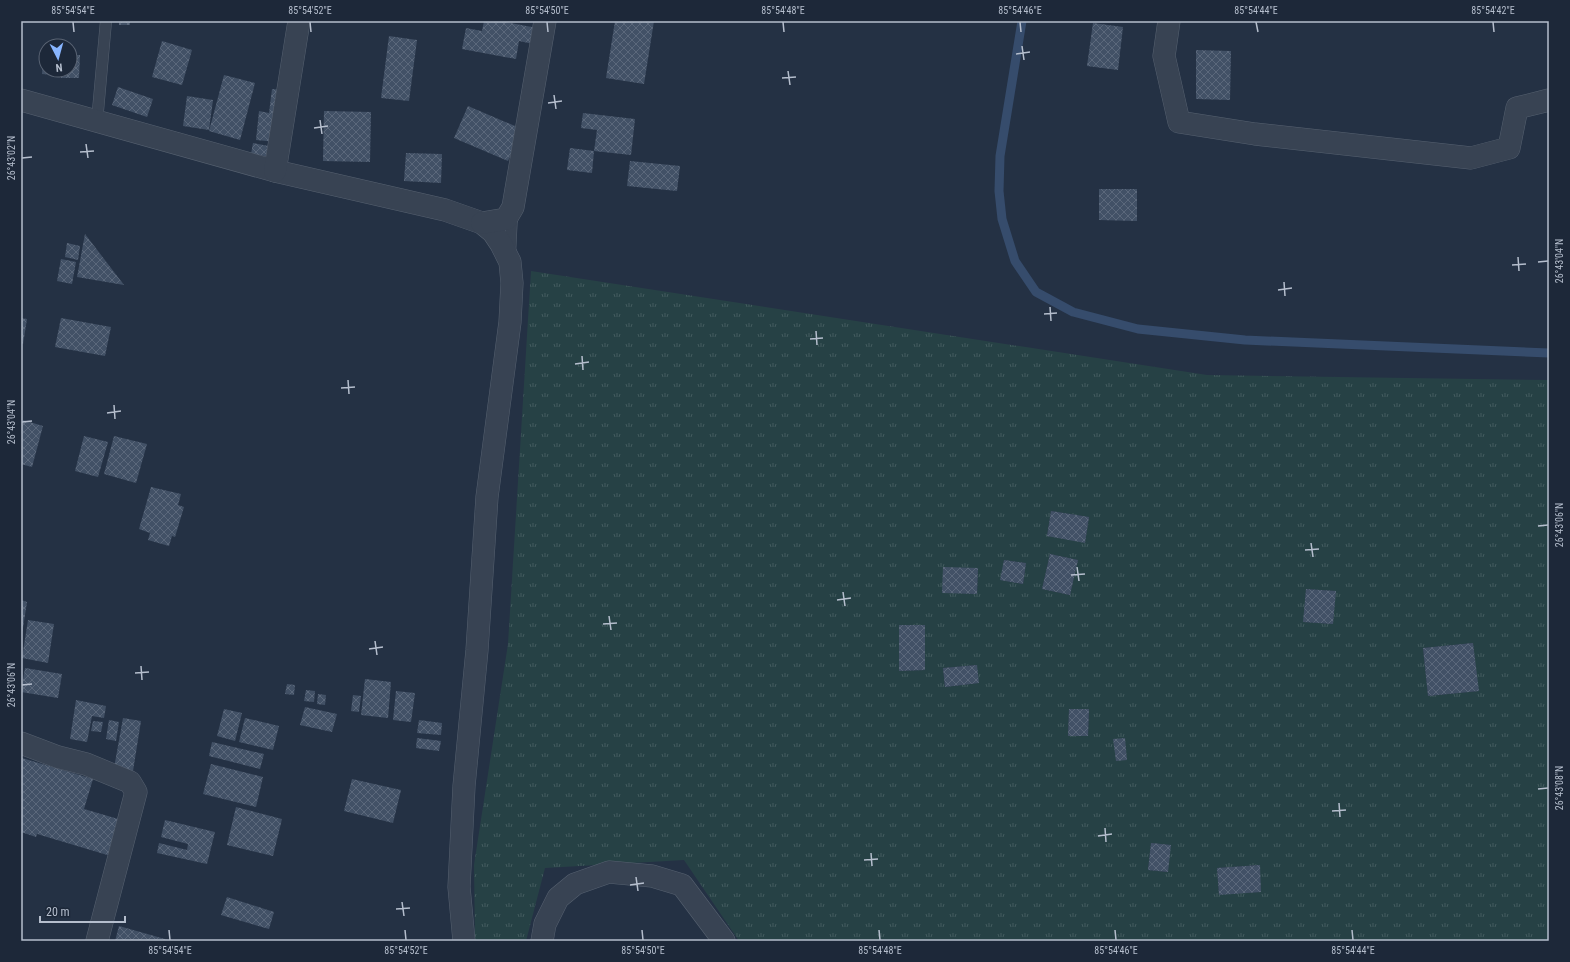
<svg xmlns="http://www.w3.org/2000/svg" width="1570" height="962" viewBox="0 0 1570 962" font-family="'Roboto Condensed',sans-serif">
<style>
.grass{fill:url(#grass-tufts);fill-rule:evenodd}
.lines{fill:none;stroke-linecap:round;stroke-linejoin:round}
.stream{stroke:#364c6c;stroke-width:9}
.building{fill:url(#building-cross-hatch)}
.service-casing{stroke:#566170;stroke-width:12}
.minor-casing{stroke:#566170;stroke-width:23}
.service{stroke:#384353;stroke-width:11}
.minor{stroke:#384353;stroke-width:22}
.ticks{fill:none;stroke:#b5becd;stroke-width:1.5}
.neatline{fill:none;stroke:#b5becd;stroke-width:1.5}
.ticks-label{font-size:10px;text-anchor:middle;fill:#b5becd}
</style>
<defs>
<pattern id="grass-tufts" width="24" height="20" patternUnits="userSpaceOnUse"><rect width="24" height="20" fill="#264145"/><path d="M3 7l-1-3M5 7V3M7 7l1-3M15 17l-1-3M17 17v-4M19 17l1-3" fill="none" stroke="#435b5f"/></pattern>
<pattern id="building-cross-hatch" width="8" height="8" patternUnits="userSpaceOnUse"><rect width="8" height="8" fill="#425166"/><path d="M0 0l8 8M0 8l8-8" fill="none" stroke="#5b687b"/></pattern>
</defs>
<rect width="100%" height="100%" fill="#243144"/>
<path class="grass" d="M531 271 1207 375 1549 380V941H739L684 860 545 868 526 941H475L474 865 508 644ZM1051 511 1089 517 1085 542 1047 536ZM1050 554 1078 560 1070 595 1042 589ZM1004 560 1026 563 1023 584 1001 580ZM978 569 977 594 942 592ZM1306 589 1335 591 1333 624 1304 622ZM899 625H925V670L899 671ZM1473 643 1478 691 1428 696 1423 648ZM976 665 978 683 945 687 943 668ZM1069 709H1089L1088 736H1068ZM1151 843 1170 845 1167 872 1148 870ZM1259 865 1261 892 1219 894 1217 868Z"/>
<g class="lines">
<polyline class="stream" points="1022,21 1000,156 999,191 1002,219 1015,261 1036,292 1073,312 1138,329 1245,340 1549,353"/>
</g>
<g class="building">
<rect x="119" y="21" width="11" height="4"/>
<polygon points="484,21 500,21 537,28 533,44 519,41 516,59 462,49 466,28 482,31"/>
<polygon points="615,21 654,21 644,84 606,78"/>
<polygon points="1093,23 1123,27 1118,70 1087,66"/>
<polygon points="389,36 417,40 409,101 381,98"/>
<polygon points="162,41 192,50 182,85 152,77"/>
<polygon points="44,47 46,47 46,70 55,70 54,75 42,74"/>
<polygon points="1196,50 1231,51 1230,100 1196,99"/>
<polygon points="70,55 80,55 79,78 61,78 62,70 70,70"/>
<polygon points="224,75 255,83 240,140 209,131"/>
<polygon points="118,87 153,99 147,117 112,105"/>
<polygon points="272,89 283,90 277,142 256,140 259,111 269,113"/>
<polygon points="187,96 213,100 209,130 183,126"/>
<polygon points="468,106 522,129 508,161 454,138"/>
<polygon points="324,111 371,112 370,162 323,161"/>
<polygon points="583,113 635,119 631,155 594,151 597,130 581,128"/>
<polygon points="253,143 274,147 272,157 251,154"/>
<polygon points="570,148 594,151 592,173 567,170"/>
<polygon points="406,153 442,154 441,183 404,181"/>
<polygon points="630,161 680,166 677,191 627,186"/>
<polygon points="1099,189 1137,189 1137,221 1099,220"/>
<polygon points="85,234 124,285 77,277"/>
<polygon points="67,243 80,246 78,260 65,257"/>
<polygon points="61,259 76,262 72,284 57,281"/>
<polygon points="21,318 27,319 23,344 21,344"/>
<polygon points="61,318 111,327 105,356 55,347"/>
<polygon points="23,420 43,426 32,467 21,464 21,428"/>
<polygon points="84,436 108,442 98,477 75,471"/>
<polygon points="114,436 147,444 136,483 104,474"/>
<polygon points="151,487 181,494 178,505 184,507 175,537 172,536 169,546 148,540 150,533 139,529"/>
<polygon points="1051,511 1089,517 1085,543 1047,536"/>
<polygon points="1050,554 1078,560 1070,595 1042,589"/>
<polygon points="1004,560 1026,563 1023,584 1000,580"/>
<polygon points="943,567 978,568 977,594 942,593"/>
<polygon points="1306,589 1336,591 1333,624 1303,622"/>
<polygon points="21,600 27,602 22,634 21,634"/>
<polygon points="28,620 54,624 48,663 22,658"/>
<polygon points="899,625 925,625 925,670 899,671"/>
<polygon points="1473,643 1479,691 1428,696 1423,648"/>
<polygon points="977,665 979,683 945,687 943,668"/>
<polygon points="25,668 62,674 58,698 21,692"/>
<polygon points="365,679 391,682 388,718 361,715"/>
<polygon points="287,684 295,685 294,695 285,694"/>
<polygon points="306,690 315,691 314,702 304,701"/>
<polygon points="396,691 415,693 411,722 393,720"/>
<polygon points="318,694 326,695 325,705 317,704"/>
<polygon points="353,695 361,696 359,712 351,711"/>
<polygon points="76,700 106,706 104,718 92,716 87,742 70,739"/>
<polygon points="305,707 337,714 332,732 300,725"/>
<polygon points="224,709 242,713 235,741 217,736"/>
<polygon points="1069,709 1089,709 1088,736 1068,736"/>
<polygon points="123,718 141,721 133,771 114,768"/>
<polygon points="245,718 279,726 273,750 239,742"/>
<polygon points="109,720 119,722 116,741 106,739"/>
<polygon points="419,720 442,723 441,735 417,733"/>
<polygon points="93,721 103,722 101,732 91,731"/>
<polygon points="417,738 441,741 439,751 416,748"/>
<polygon points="1125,738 1127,760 1116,761 1113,739"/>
<polygon points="212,742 264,754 260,769 209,756"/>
<polygon points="22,758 93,779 84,809 125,821 114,857 37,834 36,837 21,832"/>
<polygon points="211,764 263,777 256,807 203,794"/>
<polygon points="352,779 401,790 393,823 344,811"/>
<polygon points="236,807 282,819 273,856 227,845"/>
<polygon points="165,820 215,832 207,864 157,853 159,843 187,850 188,844 161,837"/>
<polygon points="1151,843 1171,845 1168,872 1148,870"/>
<polygon points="1260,865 1261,892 1219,895 1217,868"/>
<polygon points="227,897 274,912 269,929 221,915"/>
<polygon points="119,926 172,941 115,941"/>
</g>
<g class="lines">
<defs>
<g id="service">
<polyline points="97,122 106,21"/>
<polyline points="510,254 512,214"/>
</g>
<g id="minor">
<polyline points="1169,21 1164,56 1179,122 1255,134 1471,158 1509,148 1517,108 1549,100"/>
<polyline points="21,100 275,171 445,210 482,223 493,232 501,244 510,262 512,283 510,322 487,497 477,650 464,786 459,887 464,941"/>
<polyline points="275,171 299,21"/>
<polyline points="482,223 506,219 513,207 545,21"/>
<polyline points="21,743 58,757 86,764 130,782 136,792 97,941"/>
<polyline points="542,941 545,924 558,898 575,884 609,872 652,876 682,885 724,941"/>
</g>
</defs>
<use href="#service" class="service-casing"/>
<use href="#minor" class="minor-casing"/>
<use href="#service" class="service"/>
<use href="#minor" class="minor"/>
</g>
<path class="ticks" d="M73 22 74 32M310 22 311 32M547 22 548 32M783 22 784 32M1020 22 1021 32M1256 22 1258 32M1493 22 1494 32M1022 46 1024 60M1016 54 1030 52M788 71 790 85M782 78 796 77M554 95 556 109M548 103 562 101M320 120 322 134M314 128 328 126M86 144 88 158M80 152 94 151M22 158 32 157M1518 257 1519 271M1538 262 1548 261M1512 265 1526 264M1284 282 1285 296M1278 290 1292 288M1050 307 1051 321M1044 314 1057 313M816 331 817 345M810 339 823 338M582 356 583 370M575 364 589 362M348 380 349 394M341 388 355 387M114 405 115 419M107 413 121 411M22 422 32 421M1538 526 1548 525M1311 543 1313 557M1305 550 1319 549M1077 567 1079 581M1071 575 1085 574M843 592 845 606M837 600 851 598M609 616 611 630M603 624 617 623M375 641 377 655M369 649 383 647M141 666 142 680M135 673 149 672M22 685 32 684M1538 789 1548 788M1339 803 1340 817M1332 811 1346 810M1105 828 1106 842M1098 836 1112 834M871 853 872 866M864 860 878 859M636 877 638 891M630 885 644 883M402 902 404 916M396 909 410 908M169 930 170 940M405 930 406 940M642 930 643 940M879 930 880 940M1115 930 1116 940M1352 930 1353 940"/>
<rect width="1570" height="962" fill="none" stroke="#1d2839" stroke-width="44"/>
<g transform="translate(58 58) rotate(174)"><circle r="19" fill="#1d2839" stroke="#5a6474"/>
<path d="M0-3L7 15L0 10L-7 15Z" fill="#88b5ff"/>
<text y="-6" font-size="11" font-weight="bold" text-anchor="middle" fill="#b5becd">N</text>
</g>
<path d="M40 916v6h85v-6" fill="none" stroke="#b5becd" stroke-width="2"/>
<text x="46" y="916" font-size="12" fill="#b5becd" stroke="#1d2839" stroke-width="3" paint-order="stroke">20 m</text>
<rect x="22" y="22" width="1526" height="918" class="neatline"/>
<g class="ticks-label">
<text x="73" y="14">85°54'54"E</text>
<text x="310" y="14">85°54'52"E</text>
<text x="547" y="14">85°54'50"E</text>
<text x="783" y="14">85°54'48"E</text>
<text x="1020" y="14">85°54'46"E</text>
<text x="1256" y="14">85°54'44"E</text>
<text x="1493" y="14">85°54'42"E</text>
<text transform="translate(11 158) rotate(-90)" y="4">26°43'02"N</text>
<text transform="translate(1559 261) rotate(-90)" y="4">26°43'04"N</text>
<text transform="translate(11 422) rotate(-90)" y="4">26°43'04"N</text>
<text transform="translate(1559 525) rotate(-90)" y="4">26°43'06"N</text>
<text transform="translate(11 685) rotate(-90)" y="4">26°43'06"N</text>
<text transform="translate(1559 788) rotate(-90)" y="4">26°43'08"N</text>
<text x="170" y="954">85°54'54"E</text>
<text x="406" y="954">85°54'52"E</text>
<text x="643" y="954">85°54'50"E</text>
<text x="880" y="954">85°54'48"E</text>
<text x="1116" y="954">85°54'46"E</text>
<text x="1353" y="954">85°54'44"E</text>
</g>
</svg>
